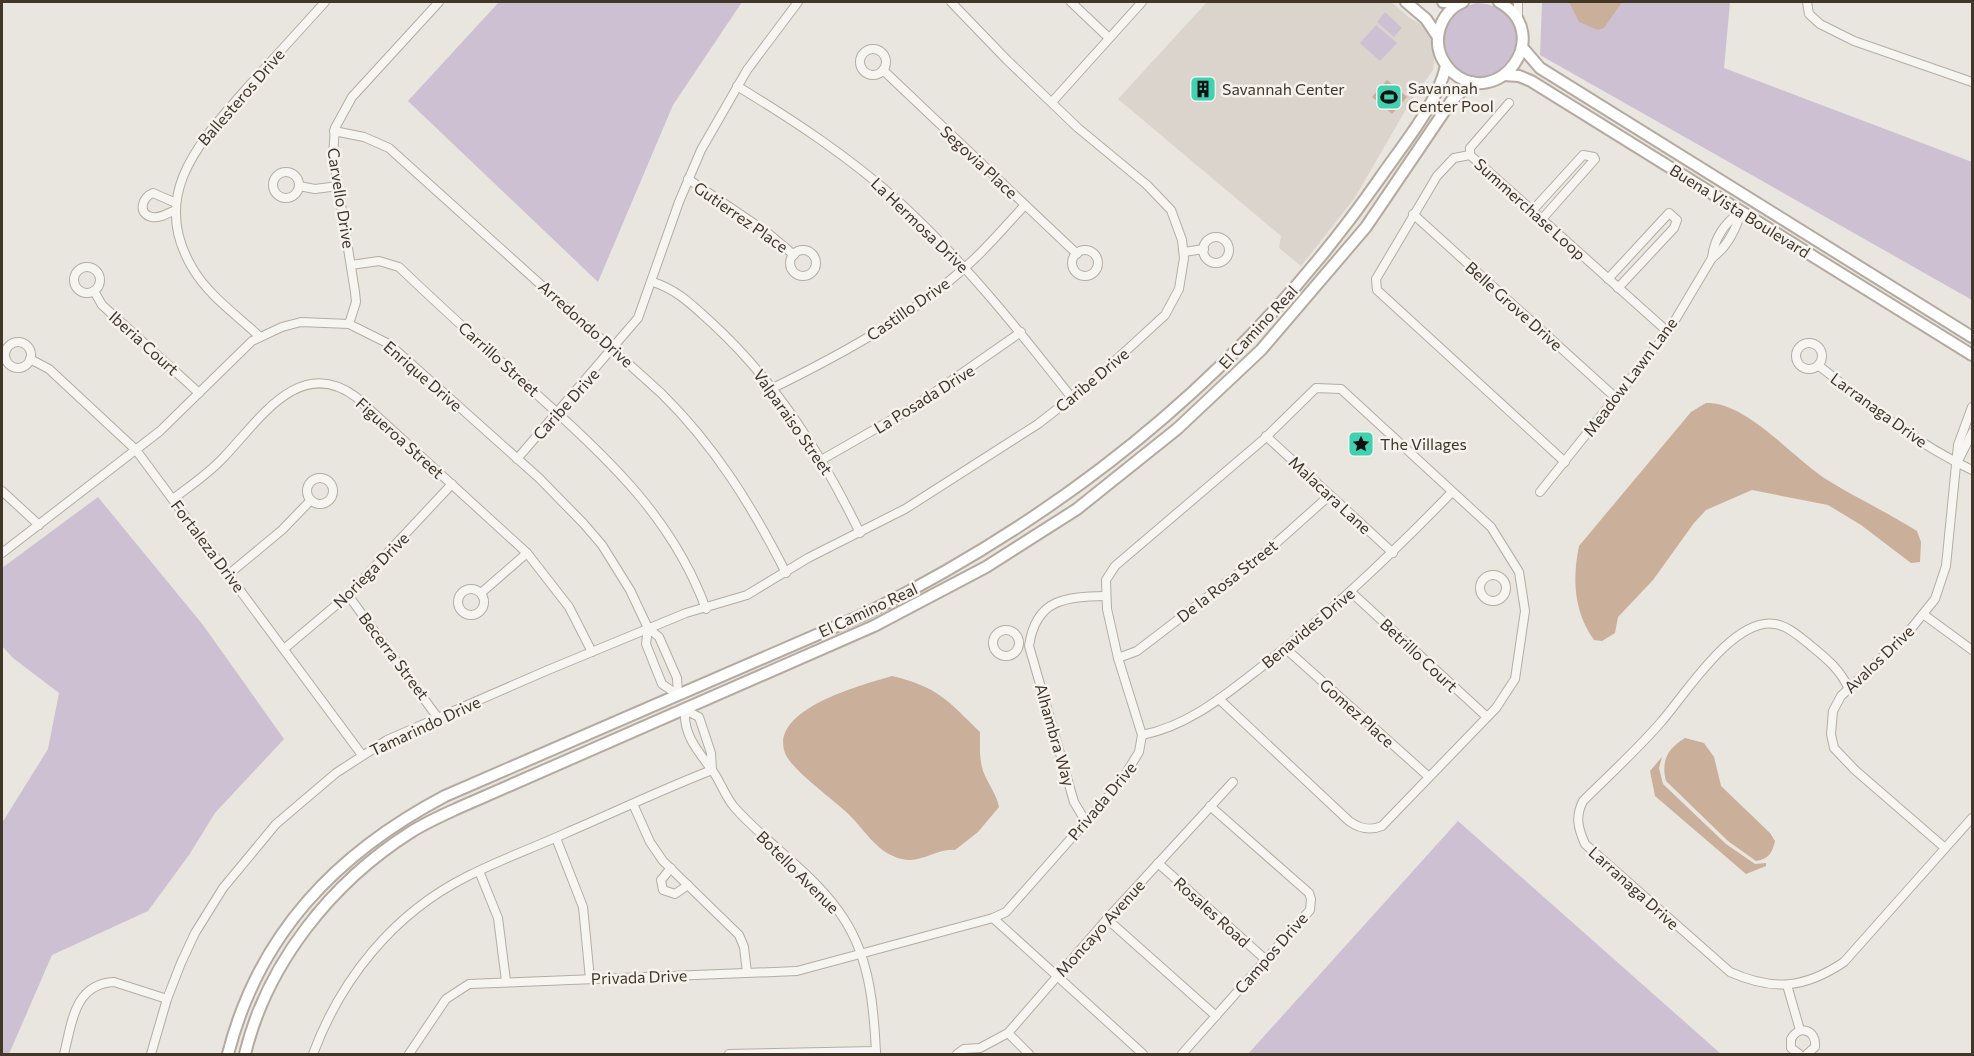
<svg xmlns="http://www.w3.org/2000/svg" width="1974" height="1056" viewBox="0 0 1974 1056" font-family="Commissioner,sans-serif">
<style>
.built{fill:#dbd4cd}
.green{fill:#cdc0d3}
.water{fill:#caaf9a}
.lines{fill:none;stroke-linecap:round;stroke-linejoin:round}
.minor-casing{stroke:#b3ada4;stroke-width:10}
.major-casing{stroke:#b5aa9f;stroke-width:14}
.minor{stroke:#f7f5f2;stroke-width:8}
.major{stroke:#fff;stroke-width:10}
.labels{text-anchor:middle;stroke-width:5;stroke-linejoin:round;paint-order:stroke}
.poi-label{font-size:16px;fill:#413628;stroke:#f6f3ef;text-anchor:start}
.street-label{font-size:16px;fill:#413628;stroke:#f6f3ef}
</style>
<rect width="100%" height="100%" fill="#e9e5df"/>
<polygon class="built" points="1207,2 1391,2 1410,18 1427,28 1432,35 1435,52 1433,70 1412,99 1354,199 1301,266 1279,248 1281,236 1118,99"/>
<g class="green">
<polygon points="499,2 742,2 673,105 598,282 408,101"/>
<polygon points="1542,2 1730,2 1724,68 1972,162 1972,300 1540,55"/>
<path d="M1477 3C1561 9 1493 117 1452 62 1433 38 1450 10 1477 3Z"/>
<polygon points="1385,12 1402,28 1394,37 1377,22"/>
<polygon points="1376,25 1397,43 1380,61 1360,43"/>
<polygon points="98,497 203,625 284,739 215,813 189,855 148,911 52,955 9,1054 2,1054 2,823 48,749 59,693 13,658 2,646 2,568"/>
<polygon points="1458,821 1721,1054 1248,1054"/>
</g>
<g class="water">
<polygon points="1569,2 1622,2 1604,28 1598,30 1579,22"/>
<polygon points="1387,80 1407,97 1392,114 1372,97"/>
<path d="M1706 403C1748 402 1793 459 1829 481 1857 498 1888 513 1917 531L1921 542 1920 562 1911 563 1861 525 1828 505 1752 490 1706 510 1694 523 1653 580 1618 617 1615 633 1602 641 1594 640C1574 612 1572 580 1579 546L1691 412Z"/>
<path d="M892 676C938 687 947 700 980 732 980 745 979 758 983 771 988 784 996 793 999 807L978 832 955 850C937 848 921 864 902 859 875 853 864 827 844 810 831 798 791 769 785 753 769 709 862 685 892 676Z"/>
<path d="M1685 738 1704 743 1714 757 1721 786 1770 833 1775 841C1772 853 1769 859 1756 861L1728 841 1666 781C1661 761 1667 749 1685 738Z"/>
<polygon points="1662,757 1659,768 1663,784 1726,844 1755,864 1766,863 1766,866 1746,874 1655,796 1650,771"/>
</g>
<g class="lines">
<defs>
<g id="minor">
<polyline points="1071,2 1109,38"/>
<polyline points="1518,2 1518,20"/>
<polyline points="1807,2 1809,14 1820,24 1854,41 1972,82"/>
<circle cx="873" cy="62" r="13"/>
<polyline points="883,70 1077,254"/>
<path d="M737 86C793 120 848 156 897 200 963 260 1017 328 1072 398"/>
<polyline points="1052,102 1142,2"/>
<path d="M334 131 364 137 389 148 661 393C715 446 752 506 786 573"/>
<polyline points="1470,155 1470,148 1509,103"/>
<circle cx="286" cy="185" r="13"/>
<polyline points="688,179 768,233 794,255"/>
<polyline points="299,186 315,189 338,186"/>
<path d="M176 210C169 212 160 219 152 217 137 214 142 197 153 193L176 203"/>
<polyline points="1532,211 1583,155 1594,157 1595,159 1542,219"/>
<polyline points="1413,214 1616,398"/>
<circle cx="1216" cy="250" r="13"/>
<circle cx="803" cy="263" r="13"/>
<circle cx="1085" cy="263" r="13"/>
<polyline points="1184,252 1204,249"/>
<path d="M1712 258C1714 239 1725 223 1740 212"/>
<path d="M351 265 379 261 399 267C446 312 495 356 543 400 611 461 674 521 706 609"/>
<circle cx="87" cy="280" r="13"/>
<polyline points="1608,279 1669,213 1677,220 1674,228 1618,288"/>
<path d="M653 282C678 290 693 306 712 323 777 383 822 455 860 533"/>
<polyline points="94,291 102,305 199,393"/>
<polyline points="349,324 356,302 355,292 333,155 335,128 352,97 439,2"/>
<path d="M260 337C237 315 209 296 193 269 148 195 200 142 246 89 272 60 299 31 325 2"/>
<circle cx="18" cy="355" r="13"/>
<circle cx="1809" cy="356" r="13"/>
<polyline points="30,359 49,369 136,450 362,755"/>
<path d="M1818 365C1867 404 1915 443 1972 470"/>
<path d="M773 388C842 354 914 315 971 262 990 245 1007 224 1025 205"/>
<polyline points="1266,436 1393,553"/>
<polyline points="517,459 638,318 679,202 701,150 747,70 798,2"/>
<polyline points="823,459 912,408 1021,332"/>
<polyline points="1958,461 1972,433"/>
<polyline points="1565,462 1377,290 1376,279 1437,176 1454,158 1470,155 1668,332"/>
<circle cx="320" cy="491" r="13"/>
<polyline points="2,491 39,525"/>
<path d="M1540 492 1668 332 1712 258C1727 247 1736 229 1741 212"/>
<path d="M173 499C190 486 208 474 223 458 258 422 299 354 356 397L527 553 569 607 592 652"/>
<polyline points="2,553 160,431 252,341 282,327 301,322 349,324 389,344 539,478 584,524 602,545 630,590 648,628 659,637 677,678 678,695"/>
<polyline points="229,574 282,530 311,500"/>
<circle cx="1493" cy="588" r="13"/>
<circle cx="471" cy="602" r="13"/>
<polyline points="481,593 527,553"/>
<polyline points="1352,593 1487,717"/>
<polyline points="348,595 438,718"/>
<polyline points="1923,614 1972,650"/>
<polyline points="648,628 646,644 662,684 678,695"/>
<circle cx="1006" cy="643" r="13"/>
<polyline points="1285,648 1429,777"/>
<polyline points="284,649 348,595 452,484"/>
<polyline points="1118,658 1137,651 1265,553 1330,495"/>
<path d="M1849 689C1840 669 1826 658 1810 645 1800 637 1788 626 1775 624 1733 617 1685 695 1661 722 1637 750 1609 775 1583 801 1575 817 1578 828 1585 844L1730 972C1773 991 1804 989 1844 962L1972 818"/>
<path d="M1142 735C1188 726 1224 696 1260 668 1329 614 1391 555 1452 492"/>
<path d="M712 770 711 753 699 717 685 710C683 735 698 751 712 770 721 782 725 797 735 808 769 846 817 876 844 919 870 959 874 1008 876 1054"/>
<polyline points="633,804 650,842 663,861 739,935 744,947 747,973"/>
<path d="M1086 822 1074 802 1029 646C1036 598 1066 597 1106 596"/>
<polyline points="556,838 583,907 590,979"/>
<polyline points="1945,848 1855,770 1834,748 1831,734 1833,711 1841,696 1906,635 1935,599 1946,566 1958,445 1972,407"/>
<polyline points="1158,863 1266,960"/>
<polyline points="671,868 661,880 663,890 675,894 688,885"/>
<polyline points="479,871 498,918 506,981"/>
<polyline points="993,918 1143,1054"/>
<polyline points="1107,919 1216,1016"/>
<polyline points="1787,985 1800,1030"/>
<polyline points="1008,1033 1029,1054"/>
<path d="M64 1054C72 1023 74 984 114 982L167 999"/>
<polyline points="151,1054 167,999 181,963 195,933 223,888 276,824 336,773 387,740 548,670 686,613 747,595 808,558 905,509 1038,424 1092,382 1165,315 1179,289 1184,258 1182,240 1171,210 1147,185 1078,128 1007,60 951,2"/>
<path d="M313 1054C341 979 393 914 466 877 499 860 533 848 566 833 615 812 663 789 712 770"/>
<path d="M409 1054 446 999 469 984 797 971 993 918 1006 912 1120 783 1139 752 1142 735 1118 658 1107 609 1106 580 1115 566 1264 439 1316 388 1341 389 1491 527 1519 572 1525 611 1515 679 1496 708 1382 826C1370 831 1360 829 1349 821L1219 699"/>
<polyline points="729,1054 876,1051"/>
<polyline points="957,1054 964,1049 980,1048 1008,1033 1107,919 1233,782"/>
<polyline points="1182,1054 1310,910 1311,899 1309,893 1210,806"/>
<path d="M1799 1054 1791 1048V1039C1799 1024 1817 1030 1815 1047L1807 1054"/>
</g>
<g id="major">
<polyline points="1406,2 1426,19 1438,37"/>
<polyline points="1443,2 1459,3"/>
<path d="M1463 2C1448 8 1439 23 1438 38 1437 51 1443 63 1452 72 1498 112 1556 34 1499 2"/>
<polyline points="1522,47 1540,68 1972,337"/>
<polyline points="1504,75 1519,76 1531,81 1972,355"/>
<path d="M228 1054C259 933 337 853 445 796L867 613C1074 510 1247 369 1380 178 1402 146 1438 103 1446 66"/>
<path d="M245 1054C267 963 332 882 411 832 425 823 441 816 456 809L874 626 986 567 1077 509 1177 429 1261 350 1366 227 1452 100 1472 82"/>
</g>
</defs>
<use href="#minor" class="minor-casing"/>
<use href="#major" class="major-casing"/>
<use href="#minor" class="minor"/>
<use href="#major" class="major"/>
</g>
<defs>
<symbol id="building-square" viewBox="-11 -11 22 22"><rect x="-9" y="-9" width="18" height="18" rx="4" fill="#41d1b0" stroke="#f6f3ef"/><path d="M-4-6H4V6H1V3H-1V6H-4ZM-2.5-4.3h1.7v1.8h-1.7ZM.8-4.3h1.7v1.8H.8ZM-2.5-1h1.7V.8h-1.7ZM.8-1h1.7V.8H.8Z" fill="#111"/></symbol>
<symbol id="stadium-square" viewBox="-11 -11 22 22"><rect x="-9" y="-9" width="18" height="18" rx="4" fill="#41d1b0" stroke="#f6f3ef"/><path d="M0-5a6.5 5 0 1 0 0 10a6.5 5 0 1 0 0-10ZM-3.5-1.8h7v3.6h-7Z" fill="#111"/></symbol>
<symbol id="sight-square" viewBox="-11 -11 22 22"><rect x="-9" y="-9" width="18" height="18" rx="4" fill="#41d1b0" stroke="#f6f3ef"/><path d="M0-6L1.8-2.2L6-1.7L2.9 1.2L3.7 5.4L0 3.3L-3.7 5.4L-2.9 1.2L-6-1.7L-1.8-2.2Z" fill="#111"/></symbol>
</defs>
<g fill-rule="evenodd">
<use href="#building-square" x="1188" y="74" width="30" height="30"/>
<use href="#stadium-square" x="1374" y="82" width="30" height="30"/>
<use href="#sight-square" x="1346" y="429" width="30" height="30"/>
</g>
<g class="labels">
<g class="poi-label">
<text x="1408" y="94">Savannah<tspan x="1408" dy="18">Center Pool</tspan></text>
<text x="1222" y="95">Savannah Center</text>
<text x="1380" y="450">The Villages</text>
</g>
<g class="street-label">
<text transform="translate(241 97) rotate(-49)" y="6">Ballesteros Drive</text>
<text transform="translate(979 162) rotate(43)" y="6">Segovia Place</text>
<text transform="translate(341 198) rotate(81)" y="6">Carvello Drive</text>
<text transform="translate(1530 209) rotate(42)" y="6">Summerchase Loop</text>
<text transform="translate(1740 211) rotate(32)" y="6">Buena Vista Boulevard</text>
<text transform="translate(741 217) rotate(35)" y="6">Gutierrez Place</text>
<text transform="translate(920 225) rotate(44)" y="6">La Hermosa Drive</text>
<text transform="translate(1514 306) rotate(42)" y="6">Belle Grove Drive</text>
<text transform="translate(908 309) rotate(-35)" y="6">Castillo Drive</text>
<text transform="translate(586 324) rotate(42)" y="6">Arredondo Drive</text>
<text transform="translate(1258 327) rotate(-47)" y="6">El Camino Real</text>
<text transform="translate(144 343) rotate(42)" y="6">Iberia Court</text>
<text transform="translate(499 359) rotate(42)" y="6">Carrillo Street</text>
<text transform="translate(423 376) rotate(41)" y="6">Enrique Drive</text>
<text transform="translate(1630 377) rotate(-53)" y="6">Meadow Lawn Lane</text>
<text transform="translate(1092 380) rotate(-40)" y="6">Caribe Drive</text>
<text transform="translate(924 399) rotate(-32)" y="6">La Posada Drive</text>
<text transform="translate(566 404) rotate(-48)" y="6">Caribe Drive</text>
<text transform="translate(1879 410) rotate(36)" y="6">Larranaga Drive</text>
<text transform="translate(793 422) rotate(55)" y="6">Valparaiso Street</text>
<text transform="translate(400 438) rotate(42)" y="6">Figueroa Street</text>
<text transform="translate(1330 495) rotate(43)" y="6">Malacara Lane</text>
<text transform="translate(208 546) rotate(53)" y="6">Fortaleza Drive</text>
<text transform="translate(371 570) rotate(-45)" y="6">Noriega Drive</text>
<text transform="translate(1227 581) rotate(-38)" y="6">De la Rosa Street</text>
<text transform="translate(868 610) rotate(-25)" y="6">El Camino Real</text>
<text transform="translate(1308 628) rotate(-40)" y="6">Benavides Drive</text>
<text transform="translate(1419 655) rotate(43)" y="6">Betrillo Court</text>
<text transform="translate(394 656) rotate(53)" y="6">Becerra Street</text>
<text transform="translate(1879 659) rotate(-44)" y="6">Avalos Drive</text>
<text transform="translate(1357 713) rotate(42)" y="6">Gomez Place</text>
<text transform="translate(425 726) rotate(-25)" y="6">Tamarindo Drive</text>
<text transform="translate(1055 735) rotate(74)" y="6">Alhambra Way</text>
<text transform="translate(1102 801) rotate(-50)" y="6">Privada Drive</text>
<text transform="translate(798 872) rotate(45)" y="6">Botello Avenue</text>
<text transform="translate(1634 888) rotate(42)" y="6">Larranaga Drive</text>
<text transform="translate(1212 912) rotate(42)" y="6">Rosales Road</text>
<text transform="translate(1100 928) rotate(-48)" y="6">Moncayo Avenue</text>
<text transform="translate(1271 953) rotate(-49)" y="6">Campos Drive</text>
<text transform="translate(639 977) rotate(-2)" y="6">Privada Drive</text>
</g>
</g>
<rect width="1974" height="1056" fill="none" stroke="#413628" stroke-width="6"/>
</svg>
